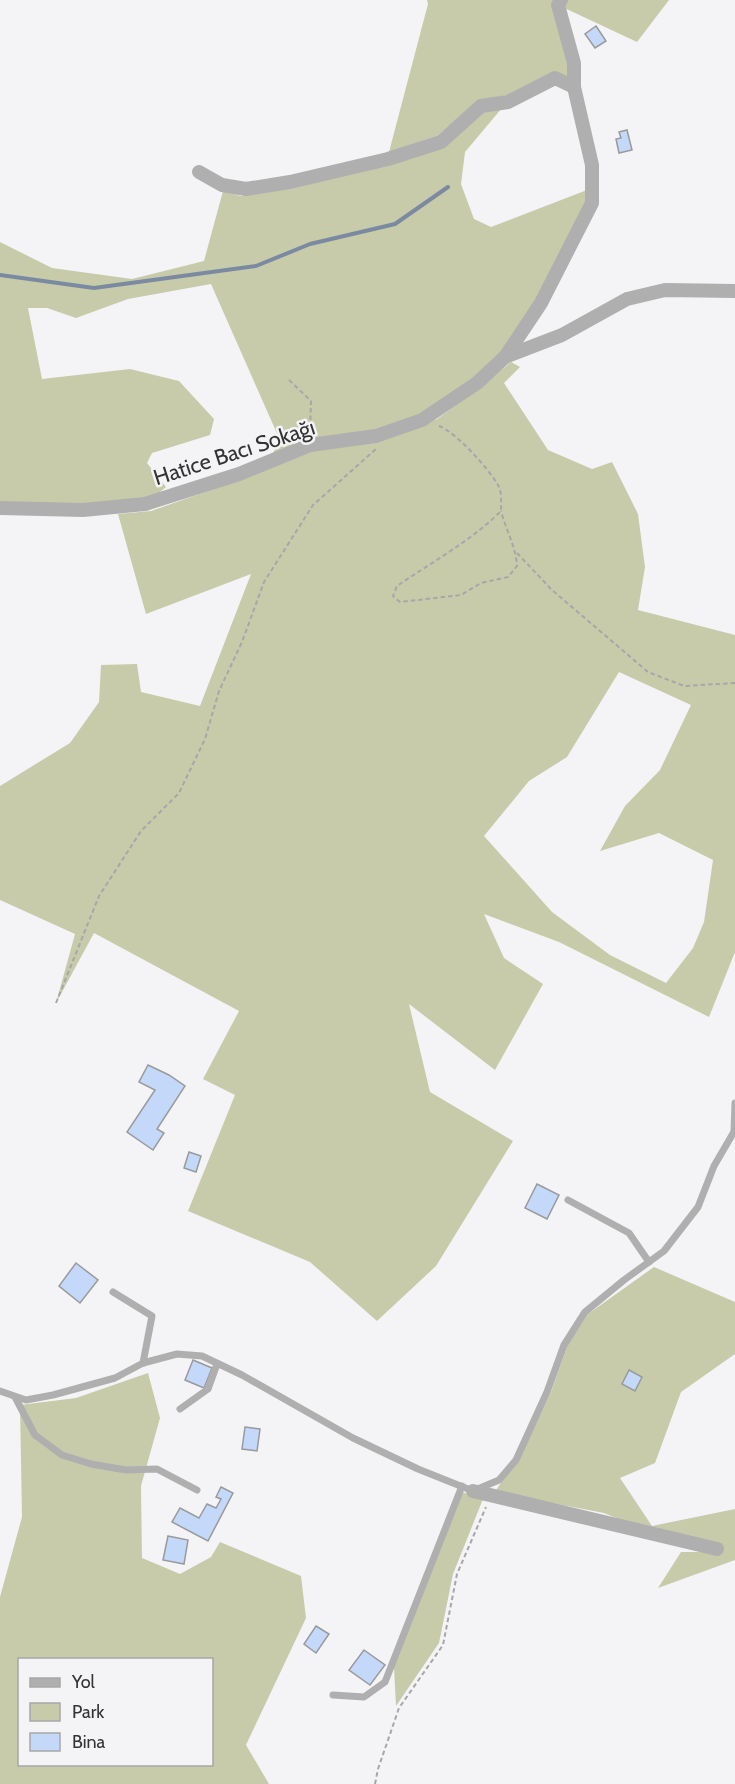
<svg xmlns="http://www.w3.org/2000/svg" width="735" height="1784" viewBox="0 0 735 1784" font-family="Cabin,sans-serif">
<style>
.green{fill:#c7cbaa;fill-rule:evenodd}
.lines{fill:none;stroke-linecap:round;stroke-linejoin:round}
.stream{stroke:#7b8aa0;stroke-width:4}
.building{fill:#c4d8fa;stroke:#999a9b;stroke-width:1.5}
.path{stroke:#a7a7a9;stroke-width:2;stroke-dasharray:4.5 3;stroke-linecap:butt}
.service{stroke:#b0afaf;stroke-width:7}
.minor{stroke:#b0afaf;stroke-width:14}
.labels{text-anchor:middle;stroke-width:5;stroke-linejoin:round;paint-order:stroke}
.street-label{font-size:22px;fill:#333;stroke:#f4f4f6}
</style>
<rect width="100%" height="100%" fill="#f4f4f6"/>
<g class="green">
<polygon points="427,0 669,0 637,42 558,5 571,82 478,101 437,136 389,152 428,4"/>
<polygon points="502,108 465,152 461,184 474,219 491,227 587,190 588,202 536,302 501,356 475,379 419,416 374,432 273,454 279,438 211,284 128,299 76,318 47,308 28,308 42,379 130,369 179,381 214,419 210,435 152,453 147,463 166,487 145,504 70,505 0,503 0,242 52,268 132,279 204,261 223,191 241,196 283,188 444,146 483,110"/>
<path d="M511 362 520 367 504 383 548 450 592 469 612 462 638 514 645 567 638 610 735 635V952L709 1017 559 942 484 914 504 958 543 984 495 1070 409 1004 430 1092 513 1141 436 1266 377 1321 310 1262 188 1211 235 1095 203 1079 239 1011 94 933 56 1003 75 934 0 900V786L70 743 99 702 101 665 137 664 141 692 200 706 251 574 146 614 118 514 151 511 245 478 312 450 375 443 437 419 484 385ZM619 672 691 705 660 770 625 806 600 851 659 833 713 860 704 922 693 948 666 983 610 955 552 912 484 836 529 781 567 757Z"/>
<polygon points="654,1267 735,1302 735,1354 681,1392 655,1463 620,1478 652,1526 735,1509 735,1560 658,1588 681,1552 719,1552 680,1544 604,1513 495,1492 502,1481 519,1460 551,1392 568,1344 588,1314"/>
<path d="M148 1373 160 1418 141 1486 142 1558 180 1574 211 1557 220 1542 301 1576 306 1618 246 1745 269 1784H0V1597L22 1517 20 1405 76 1398ZM20 1660H212V1764H20Z"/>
<polygon points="462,1492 483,1499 453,1574 439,1643 396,1706 394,1667"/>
</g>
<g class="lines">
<polyline class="stream" points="0,275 94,288 256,266 310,244 395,224 448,187"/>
</g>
<g class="building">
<polygon points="596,26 606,41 595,48 585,34"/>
<polygon points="627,130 632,150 619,153 616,139 621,138 619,132"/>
<polygon points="148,1065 169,1075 185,1086 157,1129 164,1133 153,1150 127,1132 155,1090 139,1082"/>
<polygon points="189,1152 201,1156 196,1172 184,1168"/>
<polygon points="537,1184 559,1195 547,1219 525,1208"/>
<polygon points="76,1263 98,1280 80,1303 59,1286"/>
<polygon points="193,1360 212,1368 204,1388 185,1380"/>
<polygon points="629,1370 642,1377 635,1391 622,1384"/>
<polygon points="245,1427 260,1429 257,1451 242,1449"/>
<polygon points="221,1487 233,1493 208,1541 172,1522 180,1508 199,1518 207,1504 216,1508 221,1499 216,1497"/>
<polygon points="168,1536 188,1540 184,1564 163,1560"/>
<polygon points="316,1626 329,1634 316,1653 304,1644"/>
<polygon points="364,1650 385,1665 370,1685 349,1670"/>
</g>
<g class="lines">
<g class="path">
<polyline points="289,380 311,401 310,433"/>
<path d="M439 426C456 432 491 471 499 487 502 493 501 504 501 511 471 541 432 562 397 586L393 596 400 602 461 595 481 583 508 577 517 566C516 547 506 530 501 511"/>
<polyline points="517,553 552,590 648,672 684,686 735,683"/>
<polyline points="56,1003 99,896 141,831 179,793 205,739 219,691 242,642 264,582 313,505 376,449"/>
<polyline points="375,1784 378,1769 399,1708 443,1645 457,1574 486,1507"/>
</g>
<g class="service">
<polyline points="734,1132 735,1103"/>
<polyline points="568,1200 629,1233 649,1262"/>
<polyline points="113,1292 152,1316 143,1363"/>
<polyline points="0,1391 26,1400 53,1395 115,1378 143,1363 177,1354 202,1356 242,1375 353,1438 418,1469 473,1491 499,1480 516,1460 547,1392 564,1345 585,1312 624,1280 664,1251 698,1207 714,1166 735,1130"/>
<polyline points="15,1397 35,1435 62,1455 91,1464 126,1470 157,1469 197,1490"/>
<polyline points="180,1409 208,1389 217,1364"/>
<polyline points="333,1695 364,1697 385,1682 462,1486"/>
</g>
<g class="minor">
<polyline points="199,172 222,185 246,189 290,182 388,159 441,142 481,106 508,102 555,78 574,87"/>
<polyline points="505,357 541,303 592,203 592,165 574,87 574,63 558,5 561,0"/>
<polyline points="0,508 83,510 145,504 239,474 310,445 376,436 422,420 477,383 505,357 562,335 627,299 665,290 735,291"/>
<polyline points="473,1491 717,1549"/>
</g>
</g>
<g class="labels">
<g class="street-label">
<text transform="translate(234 452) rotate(-18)" y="8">Hatice Bacı Sokağı</text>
</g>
</g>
<rect x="18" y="1658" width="195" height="108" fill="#f4f4f6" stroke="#a7a7a8" stroke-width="1.5"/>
<rect x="30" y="1678" width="30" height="9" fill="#b0afaf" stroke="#a7a7a8" stroke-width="1.5"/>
<text x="72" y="1688" font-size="18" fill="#333333">Yol</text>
<rect x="30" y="1703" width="30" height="18" fill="#c7cbaa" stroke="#a7a7a8" stroke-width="1.5"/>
<text x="72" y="1718" font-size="18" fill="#333333">Park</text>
<rect x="30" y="1733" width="30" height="18" fill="#c4d8fa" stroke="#a7a7a8" stroke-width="1.5"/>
<text x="72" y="1748" font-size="18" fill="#333333">Bina</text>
</svg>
